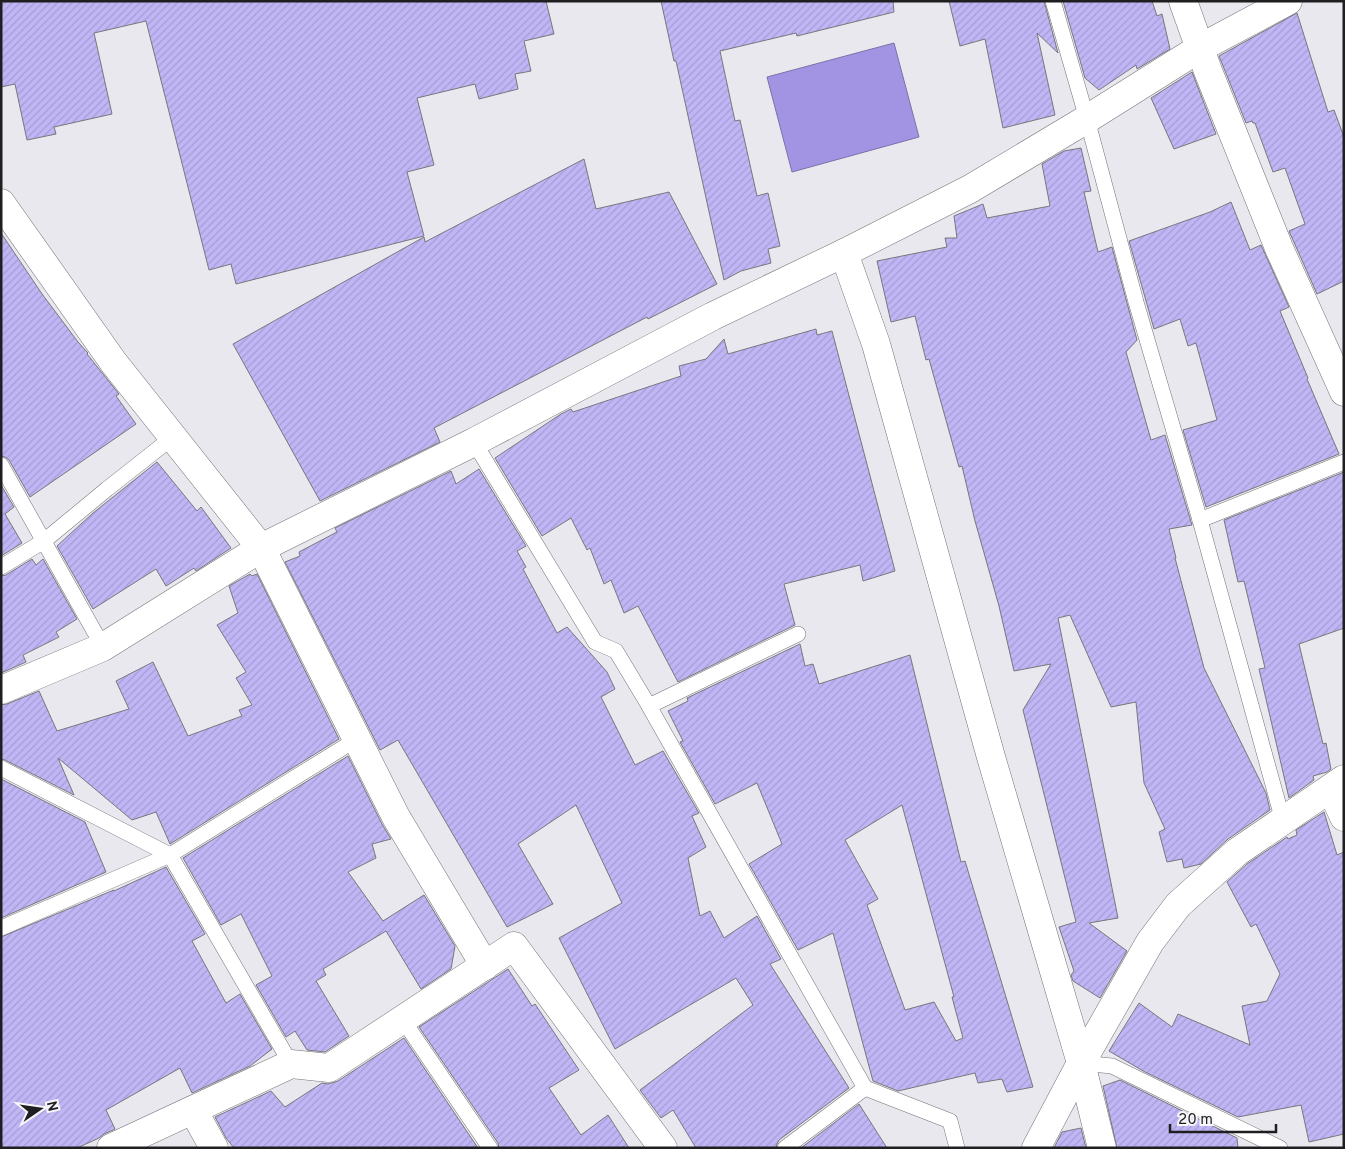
<svg xmlns="http://www.w3.org/2000/svg" width="1345" height="1149" viewBox="0 0 1345 1149" font-family="Overpass,sans-serif">
<style>
.water{fill:#a394e3;stroke:#7b71a9}
.building{fill:url(#building-hatch);stroke:#77777c;fill-rule:evenodd}
.lines{fill:none;stroke-linecap:round;stroke-linejoin:round}
.lane-casing{stroke:#747479;stroke-width:16}
.street-casing{stroke:#747479;stroke-width:29}
.secondary-casing{stroke:#747479;stroke-width:29}
.lane{stroke:#fff;stroke-width:15}
.street{stroke:#fff;stroke-width:28}
.secondary{stroke:#fff;stroke-width:28}
</style>
<defs>
<pattern id="building-hatch" width="6" height="6" patternUnits="userSpaceOnUse" patternTransform="scale(1.25)"><rect width="6" height="6" fill="#c0b6f6"/><path d="M-1 1l2-2M0 6l6-6M5 7l2-2" fill="none" stroke="#a59cd3"/></pattern>
</defs>
<rect width="100%" height="100%" fill="#e9e8ee"/>
<polygon class="water" points="894,43 919,137 792,172 767,77"/>
<g class="building">
<polygon points="1,1 546,1 554,34 524,41 531,71 515,74 518,89 479,99 475,84 417,98 434,165 407,172 424,236 236,284 231,264 209,270 146,21 94,33 112,114 54,127 56,134 27,140 15,84 1,87"/>
<polygon points="661,1 893,1 894,12 797,36 796,33 720,51 735,121 740,120 757,196 768,193 780,246 768,249 771,263 741,271 724,280 676,61 674,61"/>
<polygon points="949,1 1044,1 1058,53 1037,33 1055,115 1003,128 985,39 960,46"/>
<polygon points="1063,1 1152,1 1157,16 1162,14 1170,49 1137,69 1136,65 1099,90 1085,78"/>
<polygon points="1297,13 1328,112 1334,110 1344,137 1344,281 1317,294 1289,231 1305,224 1285,168 1273,172 1255,123 1253,123 1252,121 1246,123 1219,56"/>
<polygon points="1192,72 1216,134 1174,149 1151,98"/>
<polygon points="1081,148 1091,191 1084,192 1098,252 1112,247 1137,340 1126,352 1151,440 1165,435 1192,525 1169,529 1176,558 1175,558 1204,668 1266,793 1270,810 1228,839 1201,864 1184,868 1182,859 1167,862 1159,832 1165,829 1144,783 1136,702 1111,707 1070,615 1058,618 1118,918 1089,923 1127,951 1100,998 1073,981 1071,975 1074,971 1059,927 1076,922 1023,710 1051,664 1014,671 999,606 975,521 962,466 959,467 929,359 926,360 915,316 891,322 877,261 947,247 945,238 957,238 954,216 983,204 987,218 1050,206 1042,164 1064,151"/>
<polygon points="584,159 596,209 669,192 717,284 648,319 647,317 434,428 440,442 320,501 233,344 424,237 425,242"/>
<polygon points="1231,202 1250,250 1261,245 1289,307 1280,311 1308,378 1307,379 1339,454 1206,507 1183,430 1217,420 1196,343 1188,346 1180,319 1154,329 1129,241 1210,212"/>
<polygon points="1,233 42,294 78,342 88,353 87,354 119,394 116,396 136,424 30,497 9,460 5,457 1,456"/>
<polygon points="816,329 817,335 832,331 895,571 863,581 860,565 784,584 795,625 678,682 638,606 624,613 611,580 604,584 590,548 587,550 571,518 542,536 495,458 561,414 571,409 573,412 681,376 679,366 706,359 724,339 728,354"/>
<polygon points="157,462 197,511 201,507 231,548 196,571 194,568 166,586 156,569 93,609 57,546 93,513"/>
<polygon points="479,469 526,546 517,551 526,567 523,569 557,633 567,627 607,672 615,689 601,697 635,765 663,751 699,813 692,816 706,847 688,858 700,916 710,911 724,938 757,916 781,959 770,964 849,1088 779,1140 777,1144 776,1148 696,1148 673,1110 661,1118 640,1090 753,1005 736,978 615,1049 559,938 622,903 576,805 518,844 553,904 507,927 398,740 380,750 285,562 300,556 299,552 337,532 335,528 451,471 456,484"/>
<polygon points="1344,472 1344,628 1299,644 1323,744 1326,743 1331,769 1327,772 1313,776 1314,780 1289,798 1259,669 1265,668 1244,581 1238,582 1224,520"/>
<polygon points="1,485 14,507 5,514 22,543 1,556"/>
<polygon points="32,559 36,565 43,559 77,619 56,632 59,637 23,655 26,662 1,673 1,576 6,575"/>
<polygon points="250,574 252,576 257,574 339,739 170,844 156,812 132,820 58,758 74,795 5,760 1,759 1,705 7,704 39,691 57,731 129,709 116,681 153,662 188,736 242,716 239,710 252,705 236,678 246,672 217,625 238,613 229,586"/>
<path d="M800 644 805 666 813 664 819 684 910 655 961 862 965 861 1033 1087 1007 1092 1002 1079 978 1083 975 1073 898 1091 873 1081 833 933 798 950 749 864 782 844 757 783 715 804 680 742 683 741 668 711 688 701 687 698ZM902 805 954 997H952L963 1038 956 1041 934 1002 905 1010 867 905 878 899 845 840Z"/>
<polygon points="348,756 382,824 391,839 372,844 376,858 348,872 383,921 424,895 455,946 451,969 421,989 386,931 323,969 326,975 316,981 349,1036 325,1052 307,1050 295,1031 286,1037 256,985 272,976 241,914 221,925 183,858"/>
<polygon points="1,779 85,822 106,872 1,918"/>
<polygon points="1324,812 1337,855 1344,852 1344,1134 1309,1142 1301,1105 1238,1117 1145,1072 1109,1051 1139,1003 1172,1027 1178,1014 1250,1045 1242,1006 1267,1001 1280,974 1256,924 1251,927 1227,882 1247,864 1287,837 1288,839 1297,835 1296,830"/>
<polygon points="166,867 205,934 192,941 226,1003 240,994 272,1049 250,1066 192,1093 180,1068 106,1110 115,1129 104,1134 99,1138 77,1148 1,1148 1,937 114,890 114,891"/>
<polygon points="508,969 532,1006 535,1004 579,1070 549,1088 581,1135 608,1115 629,1148 499,1148 498,1143 419,1027"/>
<polygon points="404,1038 478,1148 234,1148 226,1138 215,1117 271,1091 285,1107 322,1083 328,1084 338,1081"/>
<polygon points="1120,1080 1237,1138 1238,1148 1117,1148 1103,1086"/>
<polygon points="859,1104 887,1148 801,1148"/>
<polygon points="1081,1128 1086,1148 1054,1148 1062,1132"/>
</g>
<g class="lines">
<defs>
<g id="lane">
<polyline points="1053,1 1087,119 1136,302 1200,520 1283,821"/>
<polyline points="474,442 595,642 616,651 649,706 865,1088 785,1148"/>
<polyline points="1,465 103,647"/>
<polyline points="1200,520 1344,462"/>
<polyline points="1,567 44,541 107,489 173,437"/>
<polyline points="649,706 798,634"/>
<polyline points="1,768 170,855 291,1064"/>
<polyline points="1,928 170,855 357,739"/>
<polyline points="403,1020 490,1148"/>
<polyline points="1081,1063 1112,1066 1280,1148"/>
<polyline points="865,1088 950,1121 957,1148"/>
</g>
<g id="street">
<polyline points="1,203 114,363 261,548 396,817 485,966"/>
<polyline points="844,253 876,344 991,757 1081,1063 1102,1148"/>
<polyline points="1,690 103,647 261,548 474,442 713,316 844,253 970,189 1087,119 1200,48 1288,1"/>
<polyline points="1331,789 1344,817"/>
<polyline points="193,1110 214,1148"/>
<polyline points="111,1148 291,1064 329,1068 514,946 663,1148"/>
<polyline points="1036,1148 1081,1063 1150,942 1178,905 1237,852 1344,779"/>
</g>
<polyline id="secondary" points="1183,1 1208,71 1279,248 1344,392"/>
</defs>
<use href="#lane" class="lane-casing"/>
<use href="#street" class="street-casing"/>
<use href="#secondary" class="secondary-casing"/>
<use href="#lane" class="lane"/>
<use href="#street" class="street"/>
<use href="#secondary" class="secondary"/>
</g>
<rect width="1345" height="1149" fill="none" stroke="#1f1f21" stroke-width="5"/>
<g transform="translate(40 1109) rotate(77)" stroke="#f6f6fb" stroke-width="4" paint-order="stroke">
<path d="M0-4L9 19L0 12L-9 19Z" fill="#1f1f21"/>
<text y="-8" font-size="14" font-weight="bold" text-anchor="middle" fill="#1f1f21">N</text>
</g>
<path d="M1170 1124v8h106v-8" fill="none" stroke="#1f1f21" stroke-width="2.5"/>
<text x="1178" y="1124" font-size="15" fill="#1f1f21" stroke="#f6f6fb" stroke-width="4" paint-order="stroke">20 m</text>
</svg>
